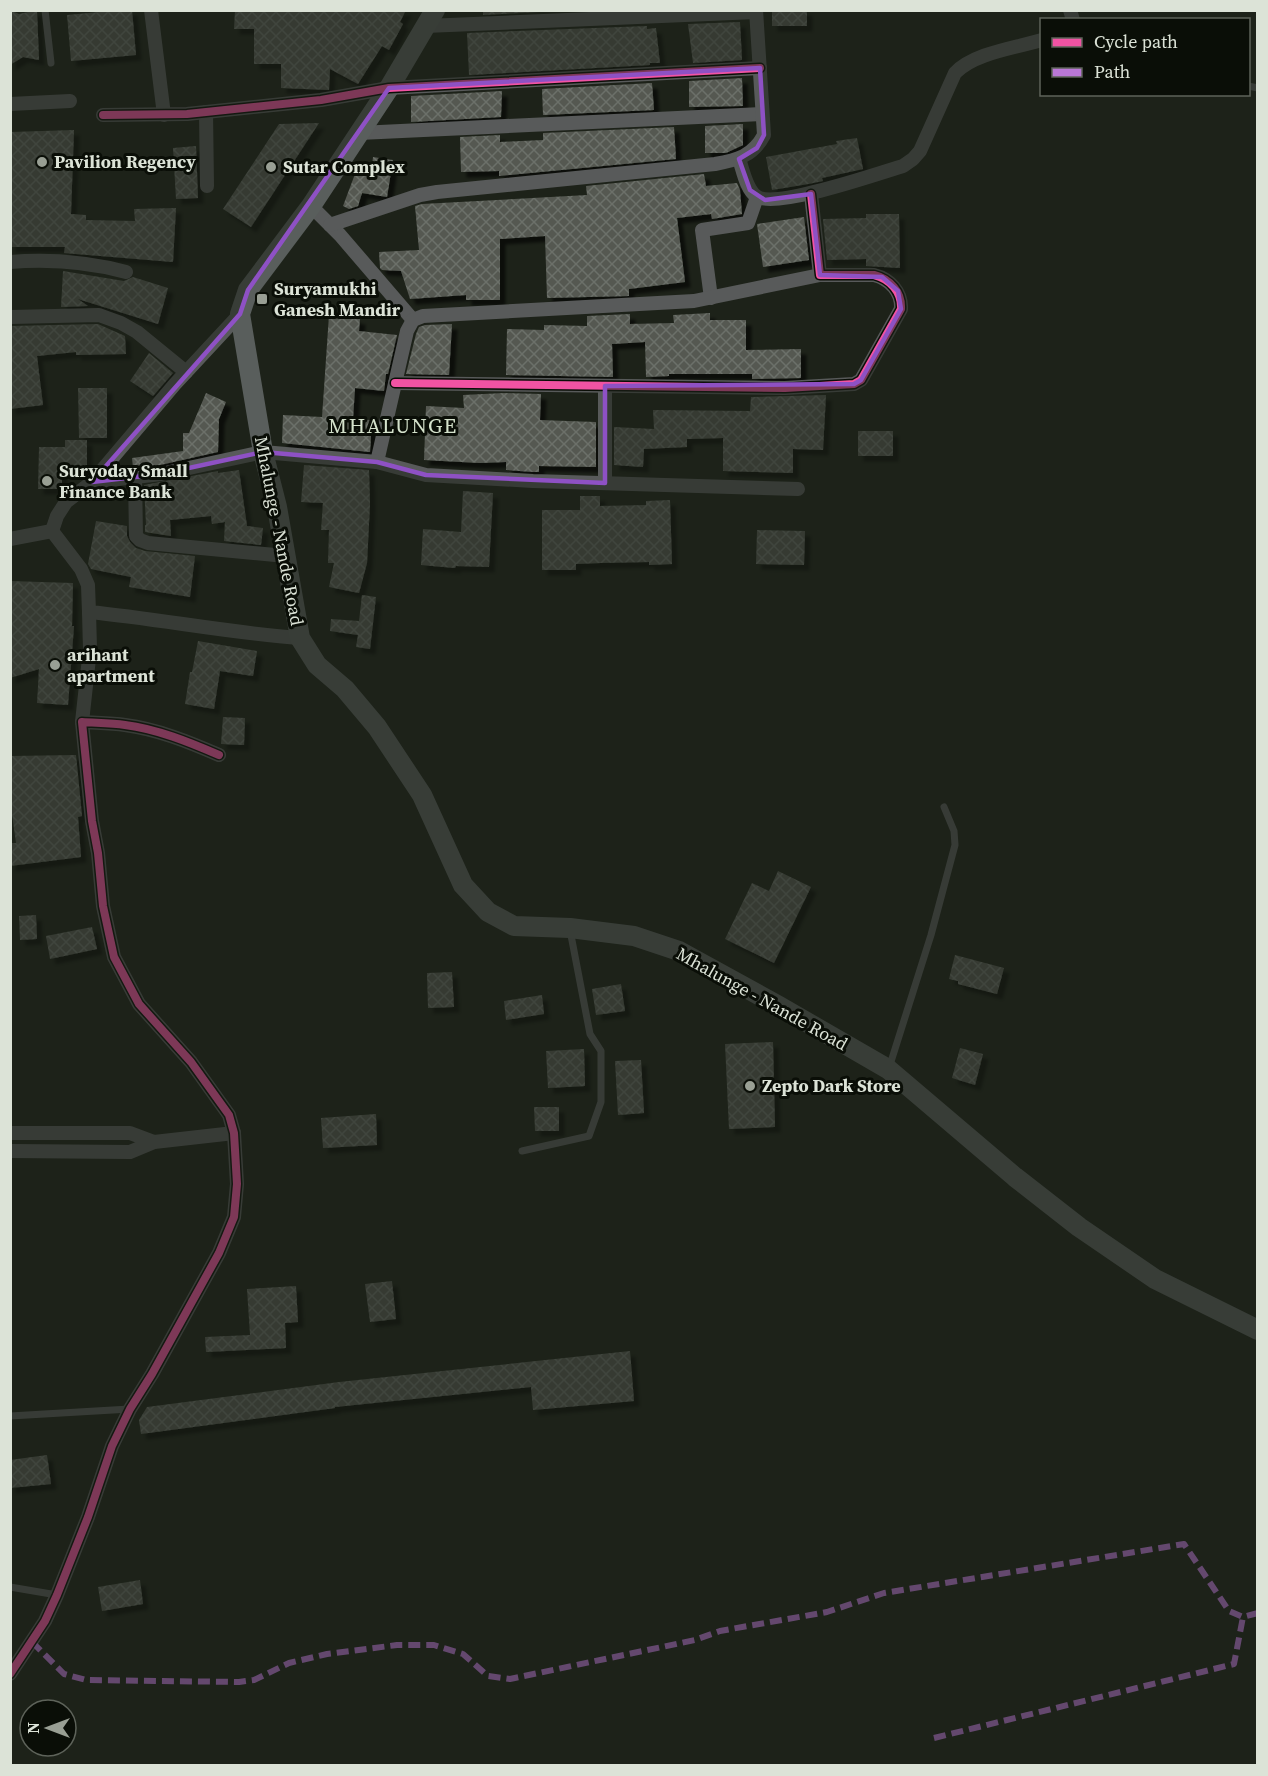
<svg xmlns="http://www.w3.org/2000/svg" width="1268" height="1776" viewBox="0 0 1268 1776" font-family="'Source Serif 4',serif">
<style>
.building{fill:url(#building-cross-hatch);filter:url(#shadow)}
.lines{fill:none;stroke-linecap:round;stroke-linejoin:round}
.lane{stroke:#585a5a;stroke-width:7}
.street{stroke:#585a5a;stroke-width:14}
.secondary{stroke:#595e5c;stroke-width:20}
.quiet{stroke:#ba77d6;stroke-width:6;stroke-dasharray:12 6;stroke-linecap:butt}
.cycleway-casing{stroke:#0a0e07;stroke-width:11}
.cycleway{stroke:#f153a3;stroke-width:8}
.marked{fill:none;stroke:#8e51c4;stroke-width:4.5;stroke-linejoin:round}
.poi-dot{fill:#999f94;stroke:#0a0e07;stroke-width:2}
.labels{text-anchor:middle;stroke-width:6;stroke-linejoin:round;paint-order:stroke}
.poi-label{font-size:18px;font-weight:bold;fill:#dce3d7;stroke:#0a0e07;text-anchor:start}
.street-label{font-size:18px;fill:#dce3d7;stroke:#0a0e07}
.quarter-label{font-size:21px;letter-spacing:1.5px;fill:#d5e2cc;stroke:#0a0e07}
</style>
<defs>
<pattern id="building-cross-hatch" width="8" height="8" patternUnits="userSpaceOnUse" patternTransform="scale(1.5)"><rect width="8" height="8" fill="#545851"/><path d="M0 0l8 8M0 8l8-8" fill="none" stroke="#6c7069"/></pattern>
<filter id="shadow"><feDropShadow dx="5.5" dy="5.5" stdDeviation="1.5" flood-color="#0009"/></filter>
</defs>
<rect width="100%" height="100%" fill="#1d2219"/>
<g class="building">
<polygon points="10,10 19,14 37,10 39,60 23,57 10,65"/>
<polygon points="121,10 132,10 136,55 71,61 67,15"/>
<polygon points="235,10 406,10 400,22 403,24 389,50 382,46 358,84 330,69 329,90 281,88 281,64 254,64 254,29 234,29"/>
<polygon points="483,10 578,10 483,15"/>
<rect x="772" y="10" width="35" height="16"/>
<polygon points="740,22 742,60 693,63 688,24"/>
<polygon points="647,26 647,29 656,28 660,63 650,63 650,65 469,75 467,33"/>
<polygon points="742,78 743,106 689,107 689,81"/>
<polygon points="652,83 654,110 543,115 542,89"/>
<polygon points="502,91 501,117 411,122 411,96"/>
<polygon points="319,123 251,227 223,209 279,124"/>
<polygon points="743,124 743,145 726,153 705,153 705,126"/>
<polygon points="674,127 676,159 499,176 499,171 461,172 460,137 500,135 500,142 543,140 543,133"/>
<polygon points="74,130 71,214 86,215 86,220 135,221 134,209 176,208 173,262 64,253 65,247 10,247 10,132"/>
<polygon points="857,138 863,169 822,178 823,181 808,184 772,190 766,157 837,144 836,141"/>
<polygon points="196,146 198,198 176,199 173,148"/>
<polygon points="373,157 393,160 387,197 362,193 358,206 349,209 343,206 358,166 372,166"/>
<polygon points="704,174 706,186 737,183 740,190 742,214 712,219 711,214 677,218 685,282 629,289 629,296 547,298 545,236 500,239 500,300 466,300 466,295 410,299 401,271 382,270 380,268 379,252 419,250 415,206 422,204 587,195 586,186"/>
<polygon points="866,214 899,214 900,268 866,266 866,259 827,260 823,219 866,218"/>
<polygon points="804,217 809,260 763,267 757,224"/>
<polygon points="63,271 124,281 133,277 168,288 158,324 78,299 88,306 61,307"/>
<polygon points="710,313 710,320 746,320 746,350 801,349 801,378 752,379 752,374 669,374 669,376 646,377 645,342 612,344 613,377 506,375 507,329 544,330 544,325 587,326 587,316 630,314 630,324 674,323 673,315"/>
<polygon points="329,315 355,317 355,319 360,319 359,331 397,335 388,374 386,374 384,391 355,388 353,419 372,420 370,452 282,443 283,415 322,417"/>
<polygon points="98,324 125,336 126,354 76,355 76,352 37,356 43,405 10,409 10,326"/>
<polygon points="452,324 449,375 406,374 416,334 419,327 425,325"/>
<polygon points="149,353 173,373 153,396 130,381"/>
<polygon points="78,388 107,388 107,438 79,438"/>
<polygon points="206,393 226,402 219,419 218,452 160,465 133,468 132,458 183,451 183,433 189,433"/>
<polygon points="504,393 541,394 540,420 596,422 596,467 539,466 539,472 533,472 506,470 506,462 480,463 424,460 426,406 464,408 463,395"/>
<polygon points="826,395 823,450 793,449 793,473 723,471 723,438 687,439 687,447 644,449 643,467 614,465 614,427 654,429 653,410 750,411 751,397"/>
<rect x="858" y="431" width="35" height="25"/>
<polygon points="65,440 87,440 87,472 62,472 62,489 38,489 39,447 65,447"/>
<polygon points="304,465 369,470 370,504 367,563 359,593 329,587 334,563 328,563 329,530 321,530 323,503 301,502"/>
<polygon points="239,470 247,526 263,528 261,545 224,541 225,522 212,524 211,516 170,520 171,536 145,532 145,525 146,525 144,485 218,471 218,473"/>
<polygon points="463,491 493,493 489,567 456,566 455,568 421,565 423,529 461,532"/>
<polygon points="580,496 600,496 600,506 646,505 646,501 670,500 672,564 649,565 649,562 600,563 576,564 576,570 542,570 542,510 580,510"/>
<polygon points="96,521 127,526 127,536 130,542 136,548 145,551 195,556 190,597 129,587 131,577 91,569 88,564"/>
<polygon points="757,530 805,531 804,565 756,564"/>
<polygon points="10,581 73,583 72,626 74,626 68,705 37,703 39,669 10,678"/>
<polygon points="362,595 376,597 370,649 356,647 358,635 330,631 331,619 359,621"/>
<polygon points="198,641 257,651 253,676 220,671 214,709 185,704 190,672 192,672"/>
<polygon points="223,717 245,718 244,745 221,744"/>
<polygon points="76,755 82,816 78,817 81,857 10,866 10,843 16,843 10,800 10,756"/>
<polygon points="778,871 811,887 774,963 725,939 752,883 769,891"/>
<polygon points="36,915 37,939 20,940 19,916"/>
<polygon points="92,927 97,949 50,959 46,936"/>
<polygon points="955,955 1004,968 997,994 958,984 958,981 949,979"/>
<polygon points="452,972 454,1007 428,1008 427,973"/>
<polygon points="621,984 625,1011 596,1015 592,989"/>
<polygon points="542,995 544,1014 506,1020 504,1001"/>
<polygon points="773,1042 775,1127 729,1129 725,1044"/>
<polygon points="960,1048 983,1054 975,1085 952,1078"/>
<polygon points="584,1049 585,1086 548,1088 546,1051"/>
<polygon points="641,1060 644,1113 618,1115 615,1061"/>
<polygon points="534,1107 559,1107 559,1131 535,1131"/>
<polygon points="376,1114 377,1145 323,1148 321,1118"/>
<polygon points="392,1281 396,1319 370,1322 365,1284"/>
<polygon points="296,1286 298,1322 285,1323 286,1348 206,1352 205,1337 250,1335 247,1289"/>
<polygon points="630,1351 634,1401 533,1410 531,1387 335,1407 335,1408 141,1434 139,1420 147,1407 339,1382"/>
<polygon points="47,1455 51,1484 10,1488 10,1460"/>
<polygon points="140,1580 143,1604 102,1611 98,1587"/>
</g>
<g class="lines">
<g class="lane">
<polyline points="45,10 51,63"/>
<polyline points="1248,86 1258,88"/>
<polyline points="889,1068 931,935 955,845 954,831 944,807"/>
<polyline points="522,1151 589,1136 601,1102 601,1051 590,1034 570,930"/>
<polyline points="10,1416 130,1409"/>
<polyline points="10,1587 57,1595"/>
</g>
<g class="street">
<polyline points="151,10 164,115"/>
<polyline points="1070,10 1073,20"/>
<polyline points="425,26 756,12"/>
<polyline points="10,104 70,101"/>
<polyline points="206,112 207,186"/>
<polyline points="103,115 187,114 321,100 389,88 760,68"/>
<polyline points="359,133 762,114"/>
<path d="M739 159C743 170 746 189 756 196 774 210 879 173 903 166L913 159 920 151 955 73C974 53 1015 48 1042 40"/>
<polyline points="311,206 340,235 413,320"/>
<path d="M330 225 420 195 437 192 715 164C737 160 753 156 764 135L756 10"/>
<path d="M10 262C49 259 89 262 126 272"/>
<polyline points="711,298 702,230 748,223 757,197"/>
<polyline points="10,317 99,315 121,323 137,332 186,372"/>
<path d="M395 383 785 388 854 384 861 380 901 309C902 292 890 279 874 275H820L811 194"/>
<polyline points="377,462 407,331 413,320 423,316 694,301 820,275"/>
<polyline points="135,477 136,536 140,540 148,543 286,556"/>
<polyline points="92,482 161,474 263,452 377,462 426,475 533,481 798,489"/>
<polyline points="605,483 605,386"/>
<path d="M52 531 81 569 88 585 89 612C160 619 230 633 300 638"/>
<polyline points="52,531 57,516 66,502 92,482 175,384 240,314"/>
<polyline points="10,539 52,531"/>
<polyline points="82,722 90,649 89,612"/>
<polyline points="10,1133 130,1133 154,1142"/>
<polyline points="10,1151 130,1152 154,1142 234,1133"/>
<path d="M10 1674 45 1621 57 1595 88 1517 112 1446 130 1409 152 1374 219 1253 234 1217 237 1184 234 1133 229 1115 191 1062 139 1004 114 957 103 906 98 853 92 821 82 722C96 723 111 723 125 725 157 729 189 742 219 755"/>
</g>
<polyline class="secondary" points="435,10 389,88 311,206 248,290 240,314 263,452 277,507 300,638 317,665 345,689 377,727 422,795 463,885 488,912 514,926 570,928 634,936 679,951 779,1006 888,1069 1015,1177 1079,1227 1155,1279 1258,1330"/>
<g class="quiet">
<polyline points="32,1642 64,1674 86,1680 239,1682 254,1680 289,1663 327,1654 397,1645 434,1645 463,1654 488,1676 510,1679 695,1640 720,1631 827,1612 884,1593 1184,1544 1229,1611 1243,1617 1258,1613"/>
<polyline points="934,1738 1234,1664 1243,1617"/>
</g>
<defs>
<g id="cycleway">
<polyline points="103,115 187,114 321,100 389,88 760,68"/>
<path d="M395 383 785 388 854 384 861 380 901 309C902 292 890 279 874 275H820L811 194"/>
<path d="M10 1674 45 1621 57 1595 88 1517 112 1446 130 1409 152 1374 219 1253 234 1217 237 1184 234 1133 229 1115 191 1062 139 1004 114 957 103 906 98 853 92 821 82 722C96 723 111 723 125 725 157 729 189 742 219 755"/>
</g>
</defs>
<use href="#cycleway" class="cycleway-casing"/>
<use href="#cycleway" class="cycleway"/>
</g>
<path d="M0 0H1268V1776H0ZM760 68 764 135 757 148 739 159 750 190 765 200 811 194 820 275 882 277 898 291 901 309 861 380 854 384 605 386V483L426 475 377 462 263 452 161 474 92 482 240 314 248 290 389 88Z" fill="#1d2219" fill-opacity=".55" fill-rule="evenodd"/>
<path class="marked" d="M760 68 764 135 757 148 739 159 750 190 765 200 811 194 820 275 882 277 898 291 901 309 861 380 854 384 605 386V483L426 475 377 462 263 452 161 474 92 482 240 314 248 290 389 88Z"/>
<g class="poi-dot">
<circle cx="42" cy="162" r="6"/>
<circle cx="271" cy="167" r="6"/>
<rect x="256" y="293" width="12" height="12" rx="3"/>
<circle cx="47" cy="481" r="6"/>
<circle cx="55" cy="665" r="6"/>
<circle cx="750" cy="1086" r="6"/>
</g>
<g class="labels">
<g class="poi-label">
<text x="54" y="168">Pavilion Regency</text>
<text x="283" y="173">Sutar Complex</text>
<text x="274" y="295">Suryamukhi<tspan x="274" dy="21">Ganesh Mandir</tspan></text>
<text x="59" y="477">Suryoday Small<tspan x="59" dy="21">Finance Bank</tspan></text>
<text x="67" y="661">arihant<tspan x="67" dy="21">apartment</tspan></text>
<text x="762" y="1092">Zepto Dark Store</text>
</g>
<g class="street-label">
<text transform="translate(279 531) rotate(79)" y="6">Mhalunge - Nande Road</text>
<text transform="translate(762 999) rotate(29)" y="6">Mhalunge - Nande Road</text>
</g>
<g class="quarter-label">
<text x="393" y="433">MHALUNGE</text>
</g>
</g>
<rect width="1268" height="1776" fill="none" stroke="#dce3d7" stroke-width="24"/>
<rect x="1040" y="18" width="210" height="78" fill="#0a0e07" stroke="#5e635a" stroke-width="1.5"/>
<rect x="1052" y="38" width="30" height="9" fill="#f153a3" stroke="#5e635a" stroke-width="1.5"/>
<text x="1094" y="48" font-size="18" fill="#dce3d7">Cycle path</text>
<rect x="1052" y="68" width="30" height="9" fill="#ba77d6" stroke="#5e635a" stroke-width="1.5"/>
<text x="1094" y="78" font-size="18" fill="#dce3d7">Path</text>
<g transform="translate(48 1728) rotate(270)"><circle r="28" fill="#0a0e07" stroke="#5e635a" stroke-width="1.5"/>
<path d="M0-4.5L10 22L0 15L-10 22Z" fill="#999f94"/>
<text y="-9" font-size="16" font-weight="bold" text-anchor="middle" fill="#dce3d7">N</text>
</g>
</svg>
